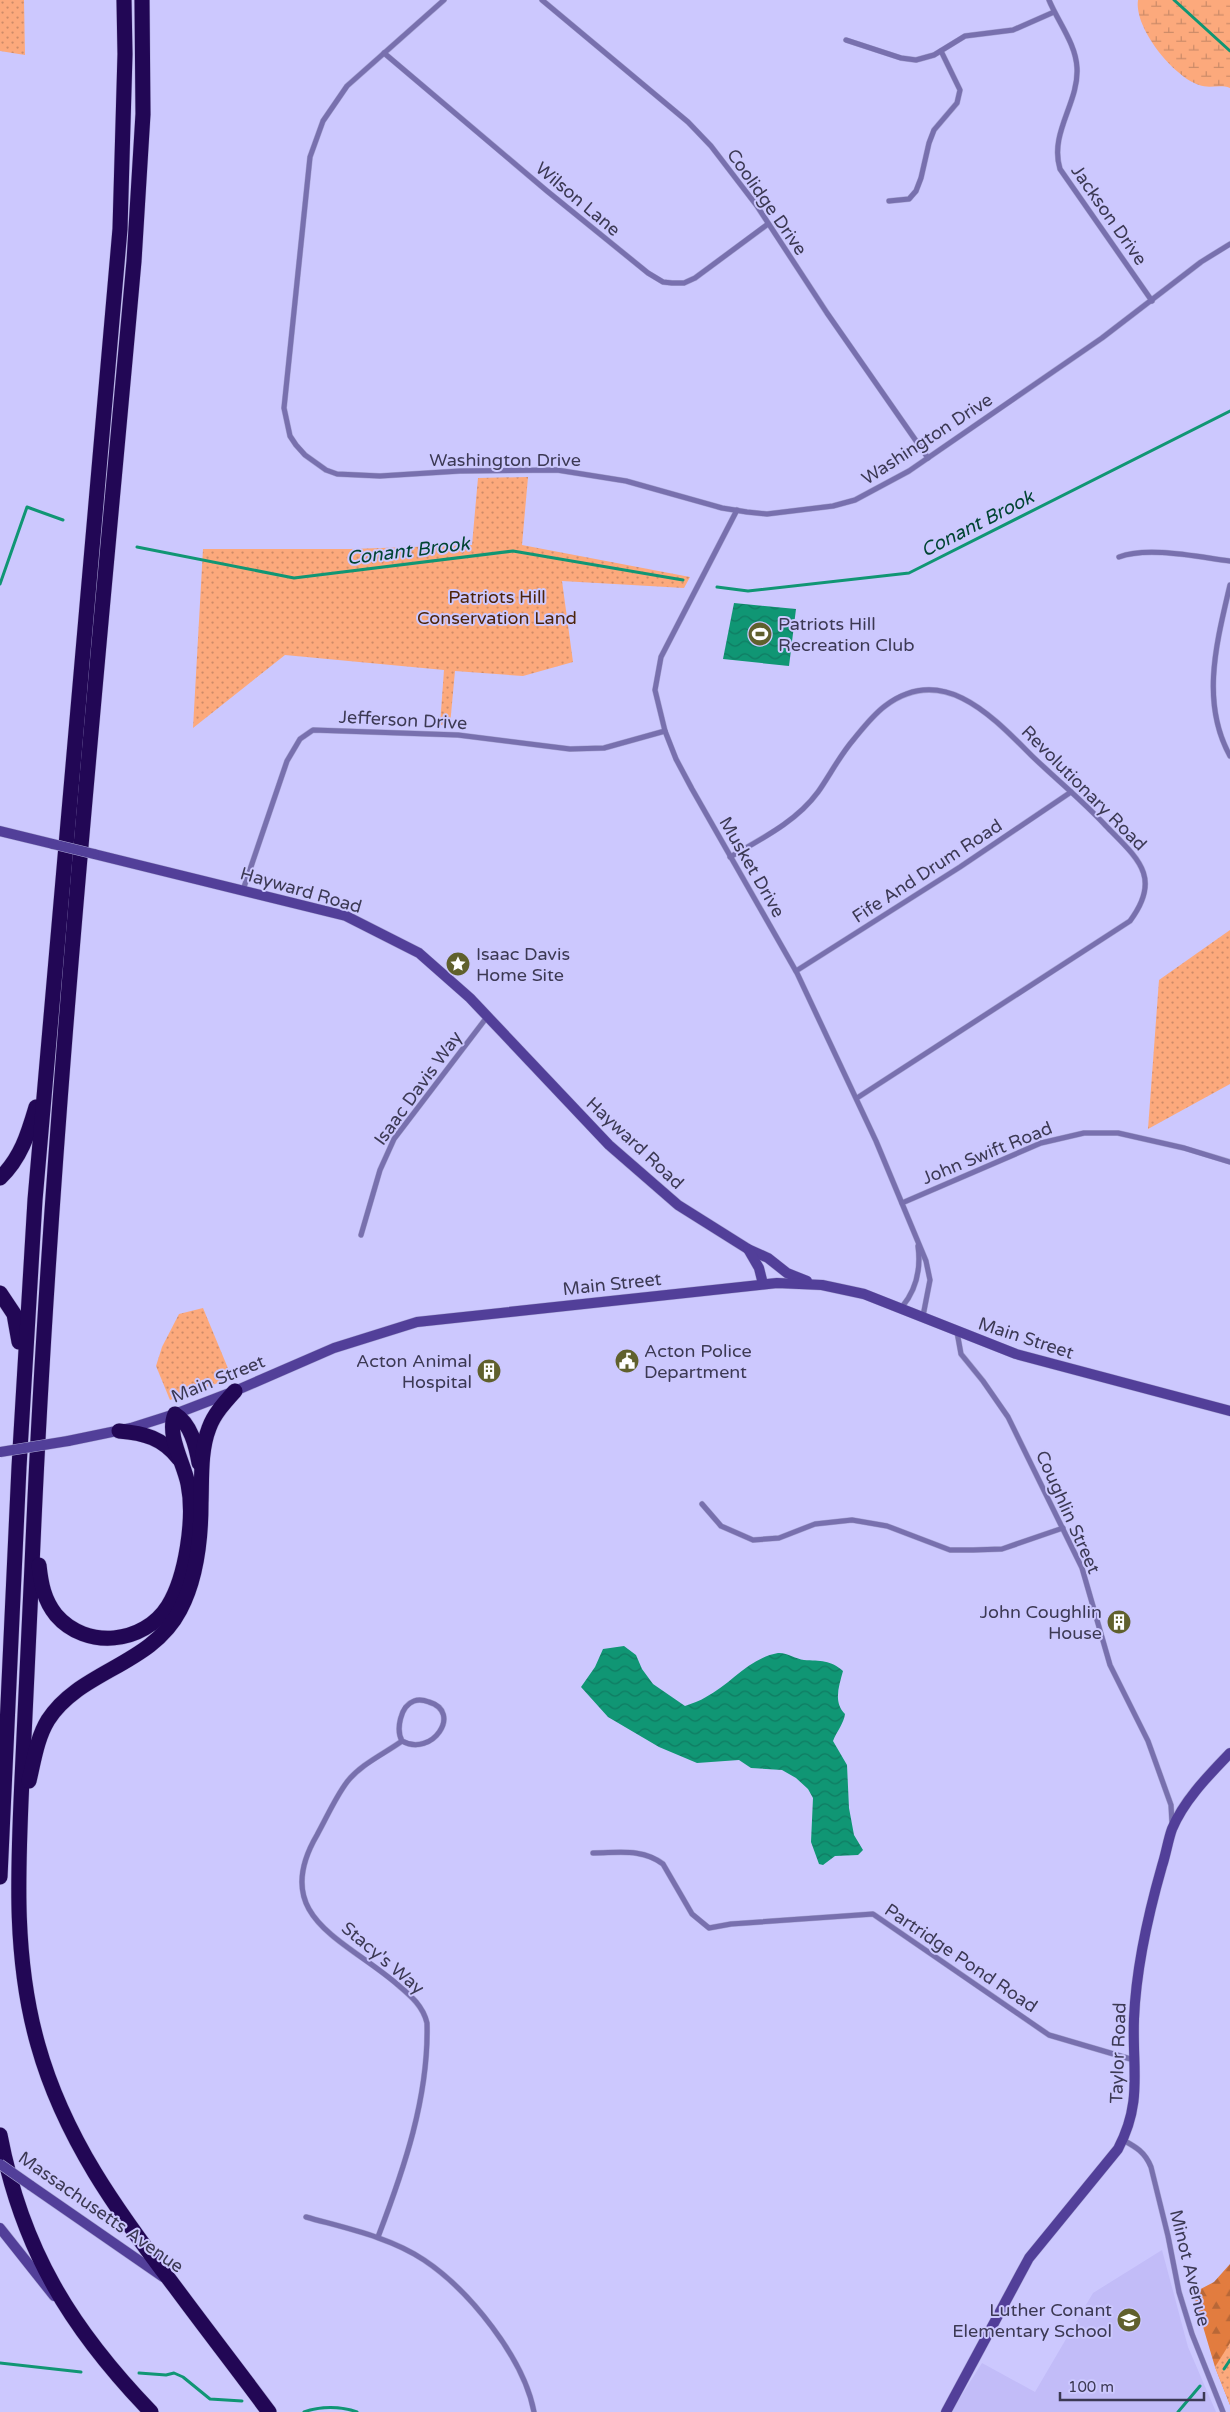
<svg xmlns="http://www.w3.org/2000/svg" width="1230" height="2412" viewBox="0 0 1230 2412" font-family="'Varela Round',sans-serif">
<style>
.built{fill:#c2bcf8}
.forest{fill:url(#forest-firs)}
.wetland{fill:url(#wetland-marsh)}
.park{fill:url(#park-dots)}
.water{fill:url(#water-waves)}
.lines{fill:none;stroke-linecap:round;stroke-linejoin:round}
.stream{stroke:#109674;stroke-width:3}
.street-casing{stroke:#a9a6d5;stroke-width:6}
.secondary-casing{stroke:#a9a6d5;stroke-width:11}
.highway-casing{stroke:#a9a6d5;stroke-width:16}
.street{stroke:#7870ae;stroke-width:5}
.secondary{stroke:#523f99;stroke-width:10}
.highway{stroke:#220755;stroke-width:15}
.secondary-bridge-casing{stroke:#a9a6d5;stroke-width:11;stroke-linecap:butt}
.secondary-bridge{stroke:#523f99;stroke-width:10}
.labels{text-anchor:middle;stroke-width:4;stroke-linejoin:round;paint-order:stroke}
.street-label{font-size:18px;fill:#3c3954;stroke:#ccc8fe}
.park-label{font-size:18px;fill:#4c240b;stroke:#ccc8fe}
.poi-label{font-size:18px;fill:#3c3954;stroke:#ccc8fe;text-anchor:start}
.water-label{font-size:19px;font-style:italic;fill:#004432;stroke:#ccc8fe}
</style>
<defs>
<pattern id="forest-firs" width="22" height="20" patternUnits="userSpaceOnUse" patternTransform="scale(1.25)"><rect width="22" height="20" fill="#e27c3f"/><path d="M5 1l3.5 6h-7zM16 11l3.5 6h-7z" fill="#b86737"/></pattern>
<pattern id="wetland-marsh" width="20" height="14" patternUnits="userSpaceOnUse" patternTransform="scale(1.25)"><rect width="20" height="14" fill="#fca97c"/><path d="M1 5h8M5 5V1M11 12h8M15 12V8" fill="none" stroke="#cd8b68"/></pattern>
<pattern id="park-dots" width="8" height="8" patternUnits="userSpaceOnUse" patternTransform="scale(1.25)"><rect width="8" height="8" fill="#fca97c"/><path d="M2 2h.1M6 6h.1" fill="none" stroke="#cd8b68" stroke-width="1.8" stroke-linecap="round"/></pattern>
<pattern id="water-waves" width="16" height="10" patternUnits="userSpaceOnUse" patternTransform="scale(1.25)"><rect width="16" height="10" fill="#109674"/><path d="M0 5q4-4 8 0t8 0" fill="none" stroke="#107b62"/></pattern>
</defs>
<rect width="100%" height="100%" fill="#ccc8fe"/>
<polygon class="built" points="1162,2250 1188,2347 1216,2412 951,2412 982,2363 1035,2392 1093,2293"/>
<polygon class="forest" points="1230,2264 1230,2405 1215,2367 1193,2293 1214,2282"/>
<path class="wetland" d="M1138 0H1230V88C1220 84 1209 89 1199 85 1173 76 1134 28 1138 0Z"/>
<g class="park">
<polygon points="0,0 24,0 25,55 0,51"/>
<polygon points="528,477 522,545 690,577 684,588 562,581 573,662 523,676 455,671 450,725 440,725 444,670 285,655 193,728 203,549 350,549 472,545 478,478"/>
<polygon points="1230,930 1230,1084 1148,1129 1159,980"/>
<polygon points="203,1308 232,1378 170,1400 156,1366 162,1347 179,1314"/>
<polygon points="1230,2343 1230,2405 1215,2367"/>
</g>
<g class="water">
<polygon points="734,603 796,609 789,666 723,659"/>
<path d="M624 1646 636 1655 642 1669 653 1684 685 1706C692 1703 700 1701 706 1697 731 1684 749 1658 778 1653 786 1652 796 1659 804 1660 820 1661 831 1660 843 1671 839 1686 833 1702 845 1714 844 1723 837 1731 833 1741L847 1765 849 1808 854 1835 863 1850 858 1855 835 1856 823 1865 819 1864 811 1842 813 1798 808 1789 796 1778 782 1770 751 1768 739 1760 697 1763 659 1747 608 1717 581 1687 595 1667 603 1649Z"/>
</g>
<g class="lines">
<g class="stream">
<polyline points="1174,0 1230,51"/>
<polyline points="137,547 294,578 513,551 683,580"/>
<polyline points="0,584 27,507 63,520"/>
<polyline points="717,587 748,591 909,573 1230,411"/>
<polyline points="0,2363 81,2372"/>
<polyline points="1224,2369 1230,2360"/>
<polyline points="139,2373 166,2375 174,2373 183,2377 210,2399 242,2401"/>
<path d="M304 2412C320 2406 341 2406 357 2412"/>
<polyline points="1178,2412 1200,2386"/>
</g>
<defs>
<g id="street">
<polyline points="444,0 347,86 323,121 310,157 284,408 290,436 296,445 305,455 326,470 337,474 380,476 460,471 557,470 626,481 722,508 747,512 767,514 833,506 855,500 909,471 1102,338 1201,262 1230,244"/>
<polyline points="542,0 688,122 711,146 757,206 827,313 928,458"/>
<path d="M1049 0C1058 22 1076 44 1077 68 1079 103 1049 133 1060 169L1152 301"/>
<polyline points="846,40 901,58 916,60 934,55 965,36 1013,30 1054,12"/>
<polyline points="384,53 547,191 648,273 663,282 672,283 684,283 695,278 768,224"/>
<polyline points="889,201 909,199 916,191 921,178 929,143 934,130 957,103 960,90 941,51"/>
<polyline points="737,510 661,657 655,690 665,731 676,759 692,789 797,973 876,1141 926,1261 930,1280 923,1316"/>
<path d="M1119 557C1148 546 1198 557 1230 561"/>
<path d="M1230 585C1217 641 1200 702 1230 756"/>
<path d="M730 857C761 839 796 822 818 792 830 775 840 755 854 739 863 728 873 715 885 706 943 662 993 717 1032 756 1057 780 1083 801 1106 826 1137 858 1163 877 1130 921L857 1098"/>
<polyline points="243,890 287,761 300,739 313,730 458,735 570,749 604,748 665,731"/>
<polyline points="796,971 960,867 1071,792"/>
<polyline points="902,1203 1041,1143 1084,1133 1118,1133 1184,1148 1230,1162"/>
<polyline points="361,1235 380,1170 394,1139 487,1017"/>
<path d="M902 1307C916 1290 921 1268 918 1246"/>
<polyline points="957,1332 961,1354 983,1381 1008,1417 1082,1568 1110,1665 1148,1741 1171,1805 1172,1823"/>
<polyline points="702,1504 721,1526 753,1540 779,1538 815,1524 852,1520 887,1526 950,1550 973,1550 1002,1549 1063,1528"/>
<path d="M593 1853C619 1853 642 1848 663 1864L692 1914 709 1928 731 1924 873 1914 1049 2035 1134 2060"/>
<path d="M1123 2140C1136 2147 1145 2152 1151 2167L1168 2236 1179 2292 1192 2334 1223 2412"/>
<path d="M306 2217C345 2228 390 2237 424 2260 469 2290 524 2358 534 2412"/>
<path d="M378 2237C404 2169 429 2097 427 2023 423 2006 411 1996 398 1985 345 1939 269 1917 317 1835 327 1817 335 1798 347 1782 361 1764 384 1754 402 1741 432 1758 463 1712 429 1702 424 1700 419 1699 414 1701 400 1706 396 1730 402 1741"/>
</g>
<g id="secondary">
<polyline points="0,831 53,844"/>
<polyline points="94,854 346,916 419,953 470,998 609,1145 678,1205 748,1249 768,1258 787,1273 807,1281"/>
<polyline points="748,1249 759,1268 763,1284"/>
<polyline points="68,1441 131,1428 175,1414 235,1391 334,1348 417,1322 777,1283 822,1285 864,1294 1016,1354 1230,1411"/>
<polyline points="30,2185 163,2277"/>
<polyline points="0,2228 54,2296"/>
<path d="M946 2412 1029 2258 1118 2149C1143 2102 1132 2069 1134 2019 1136 1967 1148 1915 1162 1866 1166 1854 1168 1840 1172 1829 1184 1800 1209 1775 1230 1753"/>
</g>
<g id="highway">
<path d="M142 0 143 114 134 261C95 696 50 1130 32 1566 28 1637 25 1708 22 1779 18 1869 13 1957 38 2045 64 2138 118 2212 175 2287 206 2329 238 2370 269 2412"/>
<path d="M0 1178C21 1158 28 1134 36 1107"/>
<polyline points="0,1293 14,1314 19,1342"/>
<path d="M119 1431C144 1433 163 1438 179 1459"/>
<path d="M39 1565C41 1584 44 1600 56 1615 86 1650 144 1644 168 1606 186 1577 195 1518 188 1484 184 1463 166 1435 175 1414 191 1424 196 1446 199 1463"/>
<path d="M29 1781C34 1760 37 1738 48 1720 80 1670 151 1666 180 1610 197 1578 201 1538 201 1503 202 1479 200 1451 209 1428 214 1414 225 1402 235 1391"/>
<polyline points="0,1877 19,1467 35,1200 120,229 125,54 124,0"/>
<path d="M0 2135C22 2250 71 2329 151 2412"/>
</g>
</defs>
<use href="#street" class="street-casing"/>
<use href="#secondary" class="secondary-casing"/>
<use href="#highway" class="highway-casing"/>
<use href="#street" class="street"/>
<use href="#secondary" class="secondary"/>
<use href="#highway" class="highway"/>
<defs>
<g id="secondary-bridge">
<polyline points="53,844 94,854"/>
<polyline points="0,1452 68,1441"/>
<polyline points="0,2164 30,2185"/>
</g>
</defs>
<use href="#secondary-bridge" class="secondary-bridge-casing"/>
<use href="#secondary-bridge" class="secondary-bridge"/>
</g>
<defs>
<symbol id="stadium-disc" viewBox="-11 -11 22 22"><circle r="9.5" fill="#60602d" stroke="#ccc8fe"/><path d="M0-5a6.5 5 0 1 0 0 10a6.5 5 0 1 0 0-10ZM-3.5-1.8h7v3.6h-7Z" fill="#fff"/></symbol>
<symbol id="sight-disc" viewBox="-11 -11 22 22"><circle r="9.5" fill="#60602d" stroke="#ccc8fe"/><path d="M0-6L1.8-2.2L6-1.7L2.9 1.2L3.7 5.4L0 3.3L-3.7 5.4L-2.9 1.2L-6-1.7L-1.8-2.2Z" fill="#fff"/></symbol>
<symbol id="civic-disc" viewBox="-11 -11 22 22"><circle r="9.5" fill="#60602d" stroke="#ccc8fe"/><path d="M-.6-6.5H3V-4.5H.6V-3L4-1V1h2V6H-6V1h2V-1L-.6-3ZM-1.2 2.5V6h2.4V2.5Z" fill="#fff"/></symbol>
<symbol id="building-disc" viewBox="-11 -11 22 22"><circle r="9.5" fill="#60602d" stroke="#ccc8fe"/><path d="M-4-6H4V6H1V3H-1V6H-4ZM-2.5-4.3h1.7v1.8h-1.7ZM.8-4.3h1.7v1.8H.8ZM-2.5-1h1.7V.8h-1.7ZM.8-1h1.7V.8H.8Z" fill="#fff"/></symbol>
<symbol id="school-disc" viewBox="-11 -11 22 22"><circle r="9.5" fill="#60602d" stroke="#ccc8fe"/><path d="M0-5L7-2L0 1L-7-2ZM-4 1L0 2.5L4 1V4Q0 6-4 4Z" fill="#fff"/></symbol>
</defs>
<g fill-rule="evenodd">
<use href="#stadium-disc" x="746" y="620" width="28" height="28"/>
<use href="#sight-disc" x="444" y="950" width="28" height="28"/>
<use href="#civic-disc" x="613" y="1347" width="28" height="28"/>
<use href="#building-disc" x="475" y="1357" width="28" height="28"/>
<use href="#building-disc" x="1105" y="1608" width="28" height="28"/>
<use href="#school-disc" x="1115" y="2306" width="28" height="28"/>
</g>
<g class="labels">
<g class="street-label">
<text transform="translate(578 199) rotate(40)" y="6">Wilson Lane</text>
<text transform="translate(767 202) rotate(55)" y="6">Coolidge Drive</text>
<text transform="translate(1109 215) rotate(55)" y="6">Jackson Drive</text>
<text transform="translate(927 439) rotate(-33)" y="6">Washington Drive</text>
<text x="505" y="466">Washington Drive</text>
<text transform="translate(403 720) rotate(3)" y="6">Jefferson Drive</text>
<text transform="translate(1084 788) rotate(45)" y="6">Revolutionary Road</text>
<text transform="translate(752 867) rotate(60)" y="6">Musket Drive</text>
<text transform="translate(927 871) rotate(-33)" y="6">Fife And Drum Road</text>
<text transform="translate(301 890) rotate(16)" y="6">Hayward Road</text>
<text transform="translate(418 1088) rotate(-54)" y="6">Isaac Davis Way</text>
<text transform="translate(635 1143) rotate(43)" y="6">Hayward Road</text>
<text transform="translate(987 1153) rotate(-22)" y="6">John Swift Road</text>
<text transform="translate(612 1284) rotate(-6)" y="6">Main Street</text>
<text transform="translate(1026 1338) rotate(18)" y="6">Main Street</text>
<text transform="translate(218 1379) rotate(-22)" y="6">Main Street</text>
<text transform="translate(1068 1512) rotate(66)" y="6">Coughlin Street</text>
<text transform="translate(383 1958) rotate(40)" y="6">Stacy's Way</text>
<text transform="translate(961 1958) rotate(34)" y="6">Partridge Pond Road</text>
<text transform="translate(1118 2053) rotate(-88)" y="6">Taylor Road</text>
<text transform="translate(101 2212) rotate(35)" y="6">Massachusetts Avenue</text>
<text transform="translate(1190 2268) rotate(76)" y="6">Minot Avenue</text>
</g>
<g class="park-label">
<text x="497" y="603">Patriots Hill<tspan x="497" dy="21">Conservation Land</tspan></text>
</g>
<g class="poi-label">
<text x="778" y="630">Patriots Hill<tspan x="778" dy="21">Recreation Club</tspan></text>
<text x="476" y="960">Isaac Davis<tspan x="476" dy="21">Home Site</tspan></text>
<text x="644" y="1357">Acton Police<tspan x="644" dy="21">Department</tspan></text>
<text x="472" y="1367" text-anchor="end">Acton Animal<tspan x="472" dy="21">Hospital</tspan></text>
<text x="1102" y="1618" text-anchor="end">John Coughlin<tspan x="1102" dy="21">House</tspan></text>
<text x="1112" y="2316" text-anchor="end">Luther Conant<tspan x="1112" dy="21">Elementary School</tspan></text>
</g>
<g class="water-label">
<text transform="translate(977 523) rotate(-27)" y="7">Conant Brook</text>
<text transform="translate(408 550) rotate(-7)" y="7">Conant Brook</text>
</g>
</g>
<path d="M1060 2392v8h144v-8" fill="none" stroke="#3c3954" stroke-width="2.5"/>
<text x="1068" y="2392" font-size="15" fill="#3c3954" stroke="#ccc8fe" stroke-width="4" paint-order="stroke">100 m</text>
</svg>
